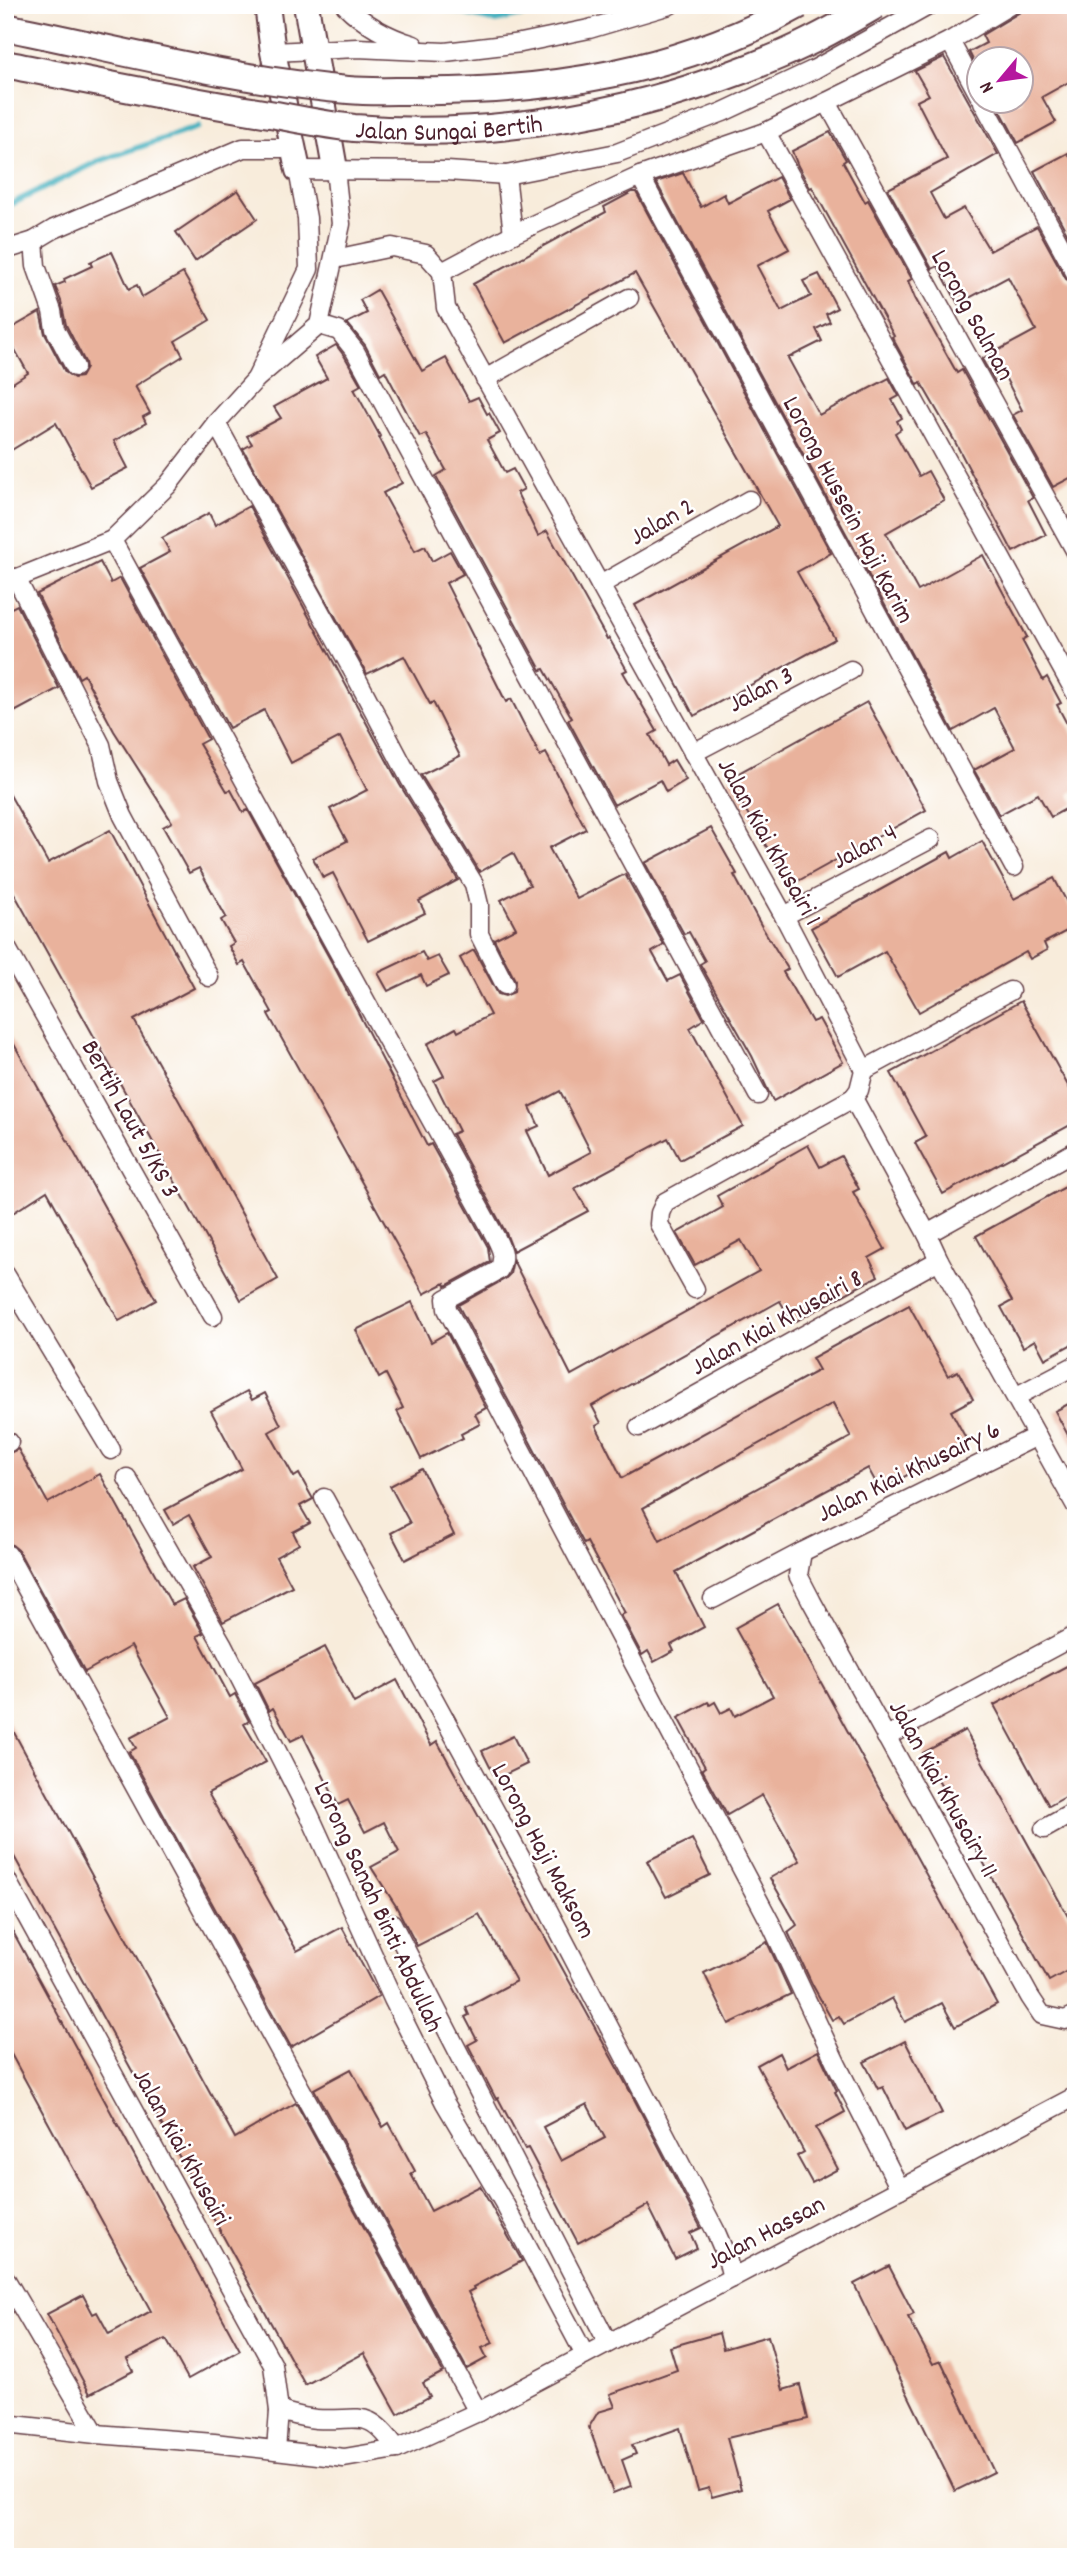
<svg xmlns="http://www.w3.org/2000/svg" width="1081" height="2562" viewBox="0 0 1081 2562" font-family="Dekko,sans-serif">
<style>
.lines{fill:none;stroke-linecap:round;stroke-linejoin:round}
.stream{stroke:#43b1bf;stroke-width:6}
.building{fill:#e9b29c;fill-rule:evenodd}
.minor-casing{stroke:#643e45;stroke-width:21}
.secondary-casing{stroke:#643e45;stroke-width:28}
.minor{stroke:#fff;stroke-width:18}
.secondary{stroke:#fff;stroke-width:24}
.primary-bridge-casing{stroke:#643e45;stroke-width:30;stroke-linecap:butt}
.primary-bridge{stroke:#fff;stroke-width:26}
.labels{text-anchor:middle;stroke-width:5;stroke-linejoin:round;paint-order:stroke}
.street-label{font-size:26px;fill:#4a1f2b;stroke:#fff}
</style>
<rect width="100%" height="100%" fill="#fff"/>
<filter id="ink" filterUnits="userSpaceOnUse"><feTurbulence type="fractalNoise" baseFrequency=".0143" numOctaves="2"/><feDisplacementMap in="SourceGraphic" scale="14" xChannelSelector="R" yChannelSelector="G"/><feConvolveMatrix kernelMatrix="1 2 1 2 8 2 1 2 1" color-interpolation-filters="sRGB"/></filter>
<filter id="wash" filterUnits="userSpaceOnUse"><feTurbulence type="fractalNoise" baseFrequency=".00686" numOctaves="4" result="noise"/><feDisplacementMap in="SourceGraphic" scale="28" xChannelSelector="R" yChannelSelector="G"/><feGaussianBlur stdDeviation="1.57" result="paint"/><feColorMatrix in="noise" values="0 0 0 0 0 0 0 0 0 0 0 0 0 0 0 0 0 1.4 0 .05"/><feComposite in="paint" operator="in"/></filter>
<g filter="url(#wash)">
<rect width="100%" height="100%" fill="#f8ecdb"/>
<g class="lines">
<g class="stream">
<polyline points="429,5 496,21 563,5"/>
<polyline points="5,207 99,161 198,127"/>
</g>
</g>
<g id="blocks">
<g class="building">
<polygon points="1032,5 1076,5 1076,78 1042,97 1056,122 1018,143 996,102 1021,102 1021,60 979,60 979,72 969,52 986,43 982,35"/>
<polygon points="944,57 998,154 930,193 944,219 964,208 990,251 1037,226 1066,279 1076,285 1076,475 1053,487 1013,415 1022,410 1005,377 995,382 982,359 1036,330 1008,277 958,304 938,266 932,269 888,189 947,159 917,101 929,95 915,71"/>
<polygon points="830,132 846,160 843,162 865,202 868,200 912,279 908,281 915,298 957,373 962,370 1033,498 1028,500 1046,535 1013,552 954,440 921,383 918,385 892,337 894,336 812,187 810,188 798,166 792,151"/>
<polygon points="1068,153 1076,167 1076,250 1034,171"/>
<polygon points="683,173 701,207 724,194 728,203 778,177 790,199 768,211 789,249 757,266 781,311 811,296 803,281 819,274 837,308 826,314 830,322 816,329 822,341 788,358 819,415 889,378 899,396 892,400 902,418 897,421 901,429 895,433 919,476 928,471 944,500 886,533 918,591 983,555 1027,637 1022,640 1043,680 1047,677 1061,703 1057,705 1076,741 1076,790 1069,794 1075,804 1051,817 1038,794 999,815 974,770 1015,748 994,708 953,731 656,182"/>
<polygon points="238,190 257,219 195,261 176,232"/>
<polygon points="632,192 636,192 831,553 797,572 835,639 694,716 635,605 778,526 635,273 505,343 473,284 606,212 604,207"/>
<polygon points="112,252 129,289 137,285 142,297 183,273 210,320 175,341 183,356 135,386 150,413 143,417 146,423 114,441 128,468 91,487 56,423 5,454 5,388 28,373 5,332 40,312 45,334 65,372 74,378 81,377 86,368 85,362 66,325 61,301 55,286 65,282 64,279 92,266 90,262"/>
<polygon points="377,290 422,371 446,358 469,401 478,397 487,414 489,413 500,433 487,440 505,473 513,469 524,489 517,493 538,536 547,531 607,639 609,638 627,670 623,672 657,731 650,735 666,765 674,760 686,780 666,792 660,780 614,805 568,720 572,718 544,669 541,670 436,476 446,470 426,434 420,437 385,371 380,374 365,345 347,323 367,313 360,300"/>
<path d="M336 345 345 357 361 385 354 389 380 436 379 437 402 483 383 493 415 551 425 546 432 561 450 551 463 574 446 583 506 702 511 699 540 756 546 753 586 829 549 848 577 899 625 874 664 945 652 952 668 981 680 975 704 1019 690 1028 743 1126 680 1160 668 1138 575 1188 588 1211 513 1251 506 1233 452 1134 459 1131 434 1081 444 1076 427 1044 456 1028 458 1032 490 1015 460 958 474 950 498 994 505 996 514 992 515 980 494 939 516 928 501 900 530 885 513 853 480 872 421 775 460 756 433 702 430 704 404 656 367 674 243 449 252 444 247 436 281 418 274 407 327 378 315 357ZM560 1091 591 1152 548 1175 527 1131 539 1126 530 1107Z"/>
<polygon points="249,506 400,785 458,880 419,901 425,913 368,941 333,873 323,878 313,858 347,841 330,809 367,790 340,737 291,763 264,710 229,728 140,568 170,552 162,538 209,513 215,525"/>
<polygon points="100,562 111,583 120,578 208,739 199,744 227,791 231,790 243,812 248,810 337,972 427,1146 431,1144 488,1247 490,1262 446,1286 445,1283 424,1294 268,1014 272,1012 244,962 239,965 229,946 234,943 221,920 226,917 199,868 189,873 163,827 172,822 114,731 84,675 79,678 37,594"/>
<polygon points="17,605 59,688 5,717 5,611"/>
<polygon points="867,702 926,810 789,886 728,779"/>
<polygon points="5,786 48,863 110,830 194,988 134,1020 278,1279 241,1300 5,877"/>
<polygon points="711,828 737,874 734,875 762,927 788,969 783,972 812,1022 819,1019 843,1062 773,1101 752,1056 700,964 705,961 689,932 684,934 645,863"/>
<polygon points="982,841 1014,899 1054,878 1076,919 1076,926 1044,943 1047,950 1030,959 1026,952 919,1012 885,951 838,977 811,928 949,852 952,858"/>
<polygon points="422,952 427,961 438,956 449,975 426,986 421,975 388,991 378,973"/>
<polygon points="1021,1001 1076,1100 1076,1122 943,1194 915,1143 926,1137 891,1073"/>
<polygon points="5,1028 156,1300 119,1321 47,1191 5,1218"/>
<path d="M808 1145 820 1167 841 1156 859 1189 853 1192 885 1249 869 1258 878 1276 793 1323 780 1301 592 1406 601 1423 596 1426 622 1478 819 1370 812 1358 909 1305 948 1376 958 1371 973 1399 951 1411 968 1442 880 1490 868 1468 676 1572 704 1627 671 1645 674 1651 654 1662 648 1651 642 1655 621 1615 625 1613 587 1542 584 1544 458 1305 505 1279 510 1274 513 1260 571 1375 759 1271 741 1240 695 1265 677 1233 723 1207 717 1196ZM833 1403 851 1437 660 1541 643 1508Z"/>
<polygon points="1076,1181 1076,1342 1045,1359 1035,1340 1023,1347 1001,1307 1012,1301 976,1236"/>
<polygon points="412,1302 431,1342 447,1333 486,1408 475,1414 480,1424 461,1434 463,1438 421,1459 397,1411 403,1408 386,1374 379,1378 356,1330"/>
<polygon points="247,1391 252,1400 265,1393 281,1425 269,1432 294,1477 299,1474 313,1499 300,1506 310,1523 293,1532 299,1544 276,1557 292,1586 223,1622 193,1567 212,1557 189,1515 173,1524 165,1510 242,1469 211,1411"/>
<polygon points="1076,1400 1076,1450 1055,1411"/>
<polygon points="18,1449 48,1503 100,1474 172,1605 184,1599 203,1633 197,1636 230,1697 235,1694 249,1721 244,1724 266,1762 208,1793 297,1951 342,1927 379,1996 291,2047 129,1752 136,1748 130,1738 170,1717 131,1646 85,1672 18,1550 11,1544 5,1534 5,1455"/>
<polygon points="422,1469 454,1535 405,1560 391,1533 410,1523 390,1486"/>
<polygon points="778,1604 997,2004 955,2027 942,2003 905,2022 892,1998 844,2024 839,2016 832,2020 812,1984 788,1932 797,1925 770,1878 800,1861 762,1795 727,1815 702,1769 705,1767 678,1718 708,1702 710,1705 715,1702 721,1713 731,1708 735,1716 773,1696 735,1628"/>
<path d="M325 1647 354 1703 397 1680 431 1745 437 1741 632 2095 701 2228 690 2233 697 2248 675 2259 648 2205 578 2243 528 2148 525 2149 498 2098 496 2099 468 2045 477 2040 465 2017 469 2015 466 2008 516 1981 479 1914 417 1946 396 1906 371 1867 399 1852 384 1822 365 1832 348 1800 338 1805 303 1735 291 1741 273 1708 269 1711 255 1683ZM587 2104 605 2138 561 2161 543 2127Z"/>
<polygon points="1076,1661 1076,1791 1049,1806 994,1705"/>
<polygon points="5,1716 235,2138 296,2103 443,2372 423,2383 430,2396 398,2414 364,2353 305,2385 5,1840"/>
<polygon points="965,1730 1076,1931 1076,1966 1049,1981 923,1753"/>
<polygon points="513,1736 527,1764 496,1779 482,1751"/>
<polygon points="692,1839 710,1875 666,1897 647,1861"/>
<polygon points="5,1917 240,2350 188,2379 166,2339 127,2359 133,2371 90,2394 47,2314 83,2295 93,2314 97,2312 109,2334 151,2311 5,2043"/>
<polygon points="767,1942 791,1994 729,2024 704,1973"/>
<polygon points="905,2041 942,2113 905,2131 883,2087 878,2089 864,2062"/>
<polygon points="818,2051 837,2091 835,2092 845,2112 816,2128 838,2169 812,2183 797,2156 804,2152 757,2065 779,2053 786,2068"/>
<polygon points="351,2069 383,2127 389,2123 415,2171 411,2174 431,2211 480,2186 522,2261 473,2287 474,2289 468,2292 493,2343 482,2348 487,2358 467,2369 314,2089"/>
<polygon points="889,2266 914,2314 908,2317 933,2364 941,2361 994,2472 955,2491 854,2284"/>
<polygon points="719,2333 723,2349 768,2336 783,2390 800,2385 808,2419 727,2438 741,2489 712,2497 709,2488 698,2491 680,2428 632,2445 636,2454 622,2460 631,2486 613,2493 589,2427 598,2412 615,2407 610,2394 677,2370 670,2347"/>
</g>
</g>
</g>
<g filter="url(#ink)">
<use href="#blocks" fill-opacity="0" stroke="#643e45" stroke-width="2"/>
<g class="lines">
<defs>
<g id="minor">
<path d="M345 5C365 25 387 37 414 45"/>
<polyline points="1010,5 950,41 766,132 640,176 513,234 442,272 446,308 784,916 864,1070 859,1090 853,1098 927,1234 939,1260 1076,1506"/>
<polyline points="950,41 979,95"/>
<polyline points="273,52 357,48 445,52 521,43 589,29 670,5"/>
<polyline points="827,102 1076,552"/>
<polyline points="983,102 1076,274"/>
<polyline points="766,132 1076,694"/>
<polyline points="506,175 513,234"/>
<polyline points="640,176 1014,867"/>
<polyline points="34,241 36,266 52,311 55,329 75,367"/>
<polyline points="5,250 34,241 54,229 243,148 293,148"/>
<polyline points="335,259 392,247 426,254 442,272"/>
<polyline points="319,325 339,331 355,351 758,1095"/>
<polyline points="256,379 309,269 307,218 298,170 447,171 506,175 617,153 723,112 815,69 930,5"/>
<polyline points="485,379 629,298"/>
<polyline points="216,423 354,673 410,779 474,884 479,905 479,934 505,985"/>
<path d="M112 540 496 1238C502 1250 505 1257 499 1270L446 1299 447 1309 771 1924 837 2065 900 2189"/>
<polyline points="16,578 101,745 109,781 123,816 209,977"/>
<polyline points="5,583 112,540 168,485 216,423 256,379 319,325 341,224 335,169"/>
<polyline points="600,585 749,500"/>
<polyline points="693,753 851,670"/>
<polyline points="784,916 931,839"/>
<polyline points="5,945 213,1316"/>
<polyline points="864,1070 1010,991"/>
<polyline points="927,1234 1076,1151"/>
<polyline points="5,1274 111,1450"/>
<polyline points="695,1289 659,1224 660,1213 665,1202 853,1098"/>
<polyline points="1017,1396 1076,1365"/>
<polyline points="639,1427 939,1260"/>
<polyline points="5,1444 9,1442"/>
<polyline points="127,1478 223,1645 309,1814 393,1999 445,2103 504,2203 585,2355"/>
<polyline points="324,1498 523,1862 715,2230 727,2258 732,2278"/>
<polyline points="802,1552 798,1575 812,1602 1030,1997 1042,2015 1065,2020 1076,2015"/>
<polyline points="8,1555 478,2412"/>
<polyline points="713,1599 802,1552 1037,1436"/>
<polyline points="886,1737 1076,1635"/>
<polyline points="1044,1829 1076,1811"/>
<polyline points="5,1877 273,2365 279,2411 276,2450"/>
<polyline points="392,1923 608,2343"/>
<polyline points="5,2278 96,2434"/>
<path d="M279 2411C291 2414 304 2418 316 2419 360 2422 367 2406 397 2449"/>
<polyline points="5,2424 96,2434 214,2443 344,2458 397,2449 478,2412 1076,2096"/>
</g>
<g id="secondary">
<polyline points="267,5 273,52 298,170"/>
<polyline points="306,5 335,169"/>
</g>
</defs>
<use href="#minor" class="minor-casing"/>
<use href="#secondary" class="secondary-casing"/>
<use href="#minor" class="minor"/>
<use href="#secondary" class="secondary"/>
<defs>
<g id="primary-bridge">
<path d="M5 27C119 50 233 80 348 90 369 92 391 91 411 91 547 93 679 72 799 5"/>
<path id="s1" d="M5 64C95 82 185 101 276 115 301 120 328 125 354 128 497 140 646 112 778 56 812 42 845 23 876 5"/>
</g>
</defs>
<use href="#primary-bridge" class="primary-bridge-casing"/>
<use href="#primary-bridge" class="primary-bridge"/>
</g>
</g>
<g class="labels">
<g class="street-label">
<text dy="9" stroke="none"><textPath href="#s1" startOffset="450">Jalan Sungai Bertih</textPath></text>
<text transform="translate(974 314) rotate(61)" y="9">Lorong Salman</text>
<text transform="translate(850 509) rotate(62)" y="9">Lorong Hussein Haji Karim</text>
<text transform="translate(661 520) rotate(-30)" y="9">Jalan 2</text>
<text transform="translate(760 688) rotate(-28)" y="9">Jalan 3</text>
<text transform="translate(771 841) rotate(61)" y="9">Jalan Kiai Khusairi 1</text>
<text transform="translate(864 845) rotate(-28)" y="9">Jalan 4</text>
<text transform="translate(132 1118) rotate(61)" y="9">Bertih Laut 5/KS 3</text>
<text transform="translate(776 1321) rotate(-29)" y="9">Jalan Kiai Khusairi 8</text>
<text transform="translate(908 1470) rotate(-26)" y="9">Jalan Kiai Khusairy 6</text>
<text transform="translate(945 1788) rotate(61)" y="9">Jalan Kiai Khusairy 11</text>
<text transform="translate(545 1850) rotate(62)" y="9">Lorong Haji Maksom</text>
<text transform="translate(380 1906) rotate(65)" y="9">Lorong Sanah Binti Abdullah</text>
<text transform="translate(183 2146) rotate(61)" y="9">Jalan Kiai Khusairi</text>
<text transform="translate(765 2231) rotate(-28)" y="9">Jalan Hassan</text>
</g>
</g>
<rect width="1081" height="2562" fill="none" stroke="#fff" stroke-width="28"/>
<g transform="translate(1000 80) rotate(241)"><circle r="33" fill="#ffffff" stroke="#b7a5aa" stroke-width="2"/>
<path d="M0-5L12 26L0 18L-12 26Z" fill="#b5179e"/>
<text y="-10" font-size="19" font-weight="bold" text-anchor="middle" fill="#4a1f2b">N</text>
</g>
</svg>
